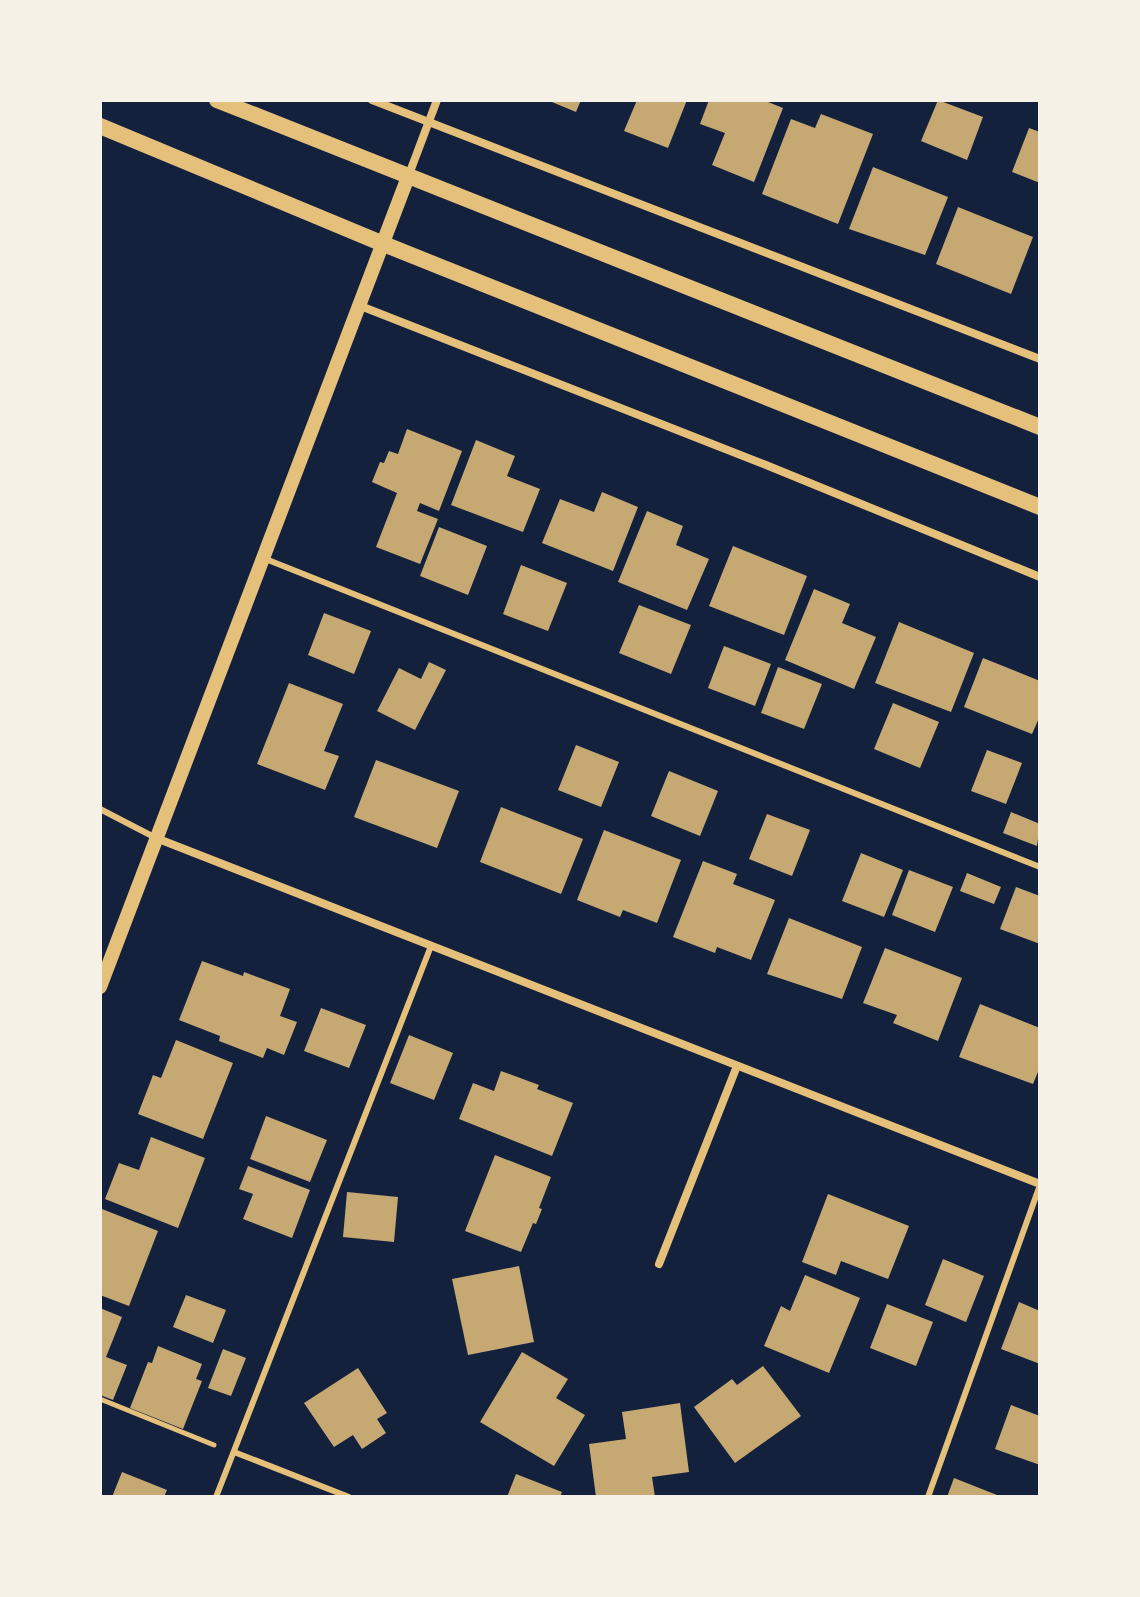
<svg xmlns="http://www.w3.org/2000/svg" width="1140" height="1597" viewBox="0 0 1140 1597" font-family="Poppins,sans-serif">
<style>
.building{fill:#c6a872}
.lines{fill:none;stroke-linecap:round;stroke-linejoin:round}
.path{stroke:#e5c07b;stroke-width:5}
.service{stroke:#e5c07b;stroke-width:6}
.minor{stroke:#e5c07b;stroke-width:8}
.tertiary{stroke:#e5c07b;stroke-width:14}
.secondary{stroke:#e5c07b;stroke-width:16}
</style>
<rect width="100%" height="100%" fill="#14213d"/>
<g class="building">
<polygon points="547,100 581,100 576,112"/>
<polygon points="637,100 687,100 668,148 624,131"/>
<polygon points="709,100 763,100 783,108 754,182 712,165 725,133 700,124"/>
<polygon points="938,100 983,117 967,160 921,141"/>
<polygon points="821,114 873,134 838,224 762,194 791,119 815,128"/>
<polygon points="1029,128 1040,132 1040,183 1012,172"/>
<polygon points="873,167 948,197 925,255 849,229"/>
<polygon points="958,207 1033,237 1011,294 936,264"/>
<polygon points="407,429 462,451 439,511 420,503 417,511 438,519 420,564 376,547 397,493 372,482 380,462 384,463 389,451 398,454"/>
<polygon points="476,440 515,456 507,476 540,489 523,532 451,505"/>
<polygon points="602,492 638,507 613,571 542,543 560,499 594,512"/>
<polygon points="647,511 683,526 676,545 709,559 687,610 618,582"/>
<polygon points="439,527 487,546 468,595 420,576"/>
<polygon points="733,546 807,576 784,635 709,606"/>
<polygon points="521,565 567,583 548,631 503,614"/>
<polygon points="814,589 850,604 842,623 876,637 854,689 785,660"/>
<polygon points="639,605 691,625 671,674 619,653"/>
<polygon points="324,613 371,631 354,674 308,655"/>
<polygon points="899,622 974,653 951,712 875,683"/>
<polygon points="724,646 771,664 755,706 708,688"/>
<polygon points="983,658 1040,681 1040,716 1032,734 964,707"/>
<polygon points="429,662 446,670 415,730 377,711 399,668 421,679"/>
<polygon points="778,667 822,684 804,729 761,713"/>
<polygon points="289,683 343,704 324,751 339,756 325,790 257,764"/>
<polygon points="893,703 939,722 920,768 874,749"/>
<polygon points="576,745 619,762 601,807 558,790"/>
<polygon points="987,750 1022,763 1006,804 971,791"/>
<polygon points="376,760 459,791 437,848 354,817"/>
<polygon points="669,771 718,791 700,836 651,816"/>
<polygon points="501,807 583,839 561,894 480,862"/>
<polygon points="1011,812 1040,824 1037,846 1003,833"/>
<polygon points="767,814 810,830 792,876 749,859"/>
<polygon points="604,830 681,860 657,923 623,910 620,917 577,900"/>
<polygon points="861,853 903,870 884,917 842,901"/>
<polygon points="703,861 737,874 733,884 775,900 751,960 717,947 715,953 673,937"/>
<polygon points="909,870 953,887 935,932 892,915"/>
<polygon points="967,873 1001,887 994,904 960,891"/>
<polygon points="1016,887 1040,896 1040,944 1000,929"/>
<polygon points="789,918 862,947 842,999 767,974"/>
<polygon points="885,948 962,978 938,1041 893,1023 897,1015 863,1003"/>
<polygon points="202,961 243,976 244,972 290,989 280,1016 297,1022 284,1055 267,1048 263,1058 219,1041 220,1036 179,1020"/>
<polygon points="980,1004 1040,1028 1040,1067 1033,1084 959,1057"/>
<polygon points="321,1008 366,1025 349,1068 304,1051"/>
<polygon points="409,1035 453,1053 434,1100 390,1083"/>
<polygon points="176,1040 233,1063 203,1139 138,1114 153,1075 161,1078"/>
<polygon points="501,1071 539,1085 537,1089 573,1103 552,1156 459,1119 473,1083 494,1091"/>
<polygon points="266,1116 327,1140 310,1182 250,1159"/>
<polygon points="151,1137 205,1158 178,1228 105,1199 119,1163 139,1170"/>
<polygon points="495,1155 551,1177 539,1208 542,1209 536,1224 533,1223 521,1252 465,1231"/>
<polygon points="248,1166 310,1190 292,1238 243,1219 253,1194 239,1189"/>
<polygon points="347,1192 398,1197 394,1242 343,1237"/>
<polygon points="828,1194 909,1226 888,1279 841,1261 836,1275 802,1262"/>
<polygon points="102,1209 158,1231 129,1306 100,1295"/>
<polygon points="943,1259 984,1276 966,1322 925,1305"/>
<polygon points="519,1266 534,1342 468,1355 452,1279"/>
<polygon points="805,1275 860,1298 829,1373 764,1346 781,1306 790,1311"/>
<polygon points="186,1295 226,1310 213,1343 173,1327"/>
<polygon points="1019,1302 1040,1311 1040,1364 1001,1349"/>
<polygon points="887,1304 933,1322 916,1366 870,1348"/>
<polygon points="100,1308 122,1317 106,1357 127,1365 113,1400 100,1395"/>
<polygon points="158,1346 202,1364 196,1379 202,1381 183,1429 130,1408 148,1362 152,1363"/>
<polygon points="223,1349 246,1358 231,1396 208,1388"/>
<polygon points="522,1352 568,1379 556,1398 585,1415 554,1466 480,1422"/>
<polygon points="763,1366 801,1416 735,1463 694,1407 732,1379 737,1385"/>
<polygon points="358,1368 387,1413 377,1419 386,1433 362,1449 353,1435 334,1447 304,1403"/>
<polygon points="680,1403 689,1472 652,1477 655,1497 596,1497 589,1444 626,1439 622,1412"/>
<polygon points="1011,1405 1040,1416 1040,1465 995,1449"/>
<polygon points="122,1472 167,1490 164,1497 112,1497"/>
<polygon points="516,1474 562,1492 560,1497 507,1497"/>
<polygon points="954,1478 1002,1497 947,1497"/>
</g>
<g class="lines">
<polyline class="path" points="100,1399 214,1445"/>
<g class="service">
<polyline points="263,558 1040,867"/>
<polyline points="100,809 156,838"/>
<polyline points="234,1452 349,1497"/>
<polyline points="216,1497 431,946"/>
<polyline points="928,1497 1040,1185"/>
</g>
<g class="minor">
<polyline points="372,100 1040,359"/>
<polyline points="408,177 437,100"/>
<polyline points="358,305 766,465 1040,577"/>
<polyline points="156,838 1040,1184"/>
<polyline points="659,1264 737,1066"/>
</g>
<polyline class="tertiary" points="100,987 408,177"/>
<g class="secondary">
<polyline points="217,100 1040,427"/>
<polyline points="100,126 381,243 1040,507"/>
</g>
</g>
<rect width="1140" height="1597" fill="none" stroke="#f6f1e7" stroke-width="204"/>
</svg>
